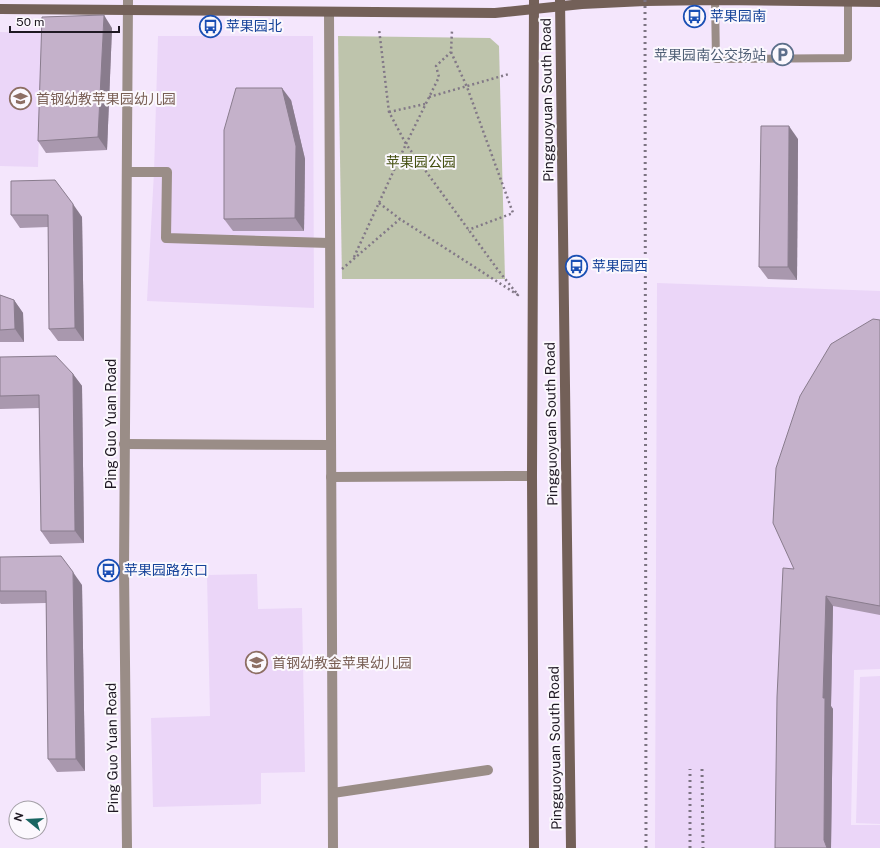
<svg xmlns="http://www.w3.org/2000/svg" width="880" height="848" viewBox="0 0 880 848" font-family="'Public Sans','Noto Sans SC',sans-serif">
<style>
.built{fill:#ebd6f8}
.green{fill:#bec4ac}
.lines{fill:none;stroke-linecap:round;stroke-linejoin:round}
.path{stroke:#827887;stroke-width:2.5;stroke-dasharray:2 3;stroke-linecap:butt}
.service{stroke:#9a8d87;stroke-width:8}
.minor{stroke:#9a8d87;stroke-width:10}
.tertiary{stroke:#9a8d87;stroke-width:10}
.secondary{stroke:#736058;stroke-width:10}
.rail{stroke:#7c7382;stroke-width:3;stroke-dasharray:2 4;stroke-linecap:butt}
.wall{fill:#a998ae}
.shaded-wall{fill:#897c8d}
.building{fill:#c4b1ca;stroke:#897c8d}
.labels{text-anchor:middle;stroke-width:4;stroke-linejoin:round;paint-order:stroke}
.transit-label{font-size:14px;fill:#164399;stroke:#fbf8fd;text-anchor:start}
.service-label{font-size:14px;fill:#4e5e75;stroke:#fbf8fd;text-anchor:end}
.education-label{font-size:14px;fill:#785e54;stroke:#fbf8fd;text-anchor:start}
.street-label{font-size:14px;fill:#1f1923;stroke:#fbf8fd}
.park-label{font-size:14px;fill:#444f11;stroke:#fbf8fd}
</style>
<rect width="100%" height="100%" fill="#f4e6fc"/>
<g class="built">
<polygon points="0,32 42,33 38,167 0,166"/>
<polygon points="158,36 313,36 314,308 147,301 154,172"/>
<polygon points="657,283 880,291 880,669 854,670 851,825 880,825 880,848 655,848"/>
<polygon points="257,574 258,609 302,608 305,772 261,773 261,804 153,807 151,718 210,716 207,575"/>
<polygon points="880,676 880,824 856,823 860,677"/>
</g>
<polygon class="green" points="338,36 490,38 499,46 505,279 342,279"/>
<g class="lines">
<g class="path">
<polyline points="451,52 467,87 513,213 468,230"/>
<polyline points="429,97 509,74"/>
<polyline points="389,112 425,104"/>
<polyline points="379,203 400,219"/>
<polyline points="354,257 406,144 389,112 379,29"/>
<polyline points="342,269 400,219 518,295 498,270 406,144 439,77 436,66 451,52 452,30"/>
</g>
<polyline class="service" points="715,0 716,59 848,58 848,0"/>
<g class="minor">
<polyline points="329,12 333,848"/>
<polyline points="127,172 167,172 166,238 329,243"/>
<polyline points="124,444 331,445"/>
<polyline points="331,477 532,476"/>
<polyline points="333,793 488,770"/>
</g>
<polyline class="tertiary" points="127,848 124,569 128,0"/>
<g class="secondary">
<polyline points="534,0 532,476 534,848"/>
<polyline points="560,0 571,848"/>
<polyline points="0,9 495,13 582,4 645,1 715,0 880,2"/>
</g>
<g class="rail">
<polyline points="645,0 646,848"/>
<polyline points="702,769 703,848"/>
<polyline points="690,848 690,769"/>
</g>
</g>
<g class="wall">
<polygon points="112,28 107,150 46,153 38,141"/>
<polygon points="291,100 305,159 304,231 233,231 224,219"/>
<polygon points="798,139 797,280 768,279 759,267"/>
<polygon points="11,181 82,217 84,341 58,341 49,329 48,227 20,228 11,215"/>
<polygon points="0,295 14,300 23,313 24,342 0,342"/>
<polygon points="880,320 880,615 833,606 831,706 833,709 831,848 775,848 794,569"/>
<polygon points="0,357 73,374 82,386 84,543 50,544 41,531 39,408 0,409"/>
<polygon points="0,557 82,585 85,771 57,772 48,759 46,603 1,604 0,603"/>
</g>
<g class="shaded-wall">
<polygon points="104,15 112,28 107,150 98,137"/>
<polygon points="282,88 291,100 305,159 304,231 295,218"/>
<polygon points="789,126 798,139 797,280 788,267"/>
<polygon points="73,204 82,217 84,341 75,328"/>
<polygon points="14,300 23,313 24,342 15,329"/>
<polygon points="73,374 82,386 84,543 75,531"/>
<polygon points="73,572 82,585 85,771 76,759"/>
<polygon points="826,596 833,606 831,706 833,709 831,848 827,848 824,840 823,698"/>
</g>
<g class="building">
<polygon points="104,15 98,137 38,141 42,17"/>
<polygon points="236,88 282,88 296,146 295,218 224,219 224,130"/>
<polygon points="761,126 789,126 788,267 759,267"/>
<polygon points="55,180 73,204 75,328 49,329 48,215 11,215 11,181"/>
<polygon points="0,295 14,300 15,329 0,330"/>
<polygon points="873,319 880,320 880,606 826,596 823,698 825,698 824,840 827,848 775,848 777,697 783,568 794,569 773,523 776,468 800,396 831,344"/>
<polygon points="56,356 73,374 75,531 41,531 39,395 0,396 0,357"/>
<polygon points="61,556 73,572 76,759 48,759 46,591 0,591 0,557"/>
</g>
<defs>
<symbol id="bus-ring" viewBox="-11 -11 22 22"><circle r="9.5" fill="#fbf8fd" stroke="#1a4fb4" stroke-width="1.5"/><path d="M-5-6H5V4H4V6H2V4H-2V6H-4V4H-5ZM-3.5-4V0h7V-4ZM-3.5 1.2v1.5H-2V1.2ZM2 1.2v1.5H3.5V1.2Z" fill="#1a4fb4"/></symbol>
<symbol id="parking-ring" viewBox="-11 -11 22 22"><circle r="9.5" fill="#fbf8fd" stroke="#5c6f8a" stroke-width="1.5"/><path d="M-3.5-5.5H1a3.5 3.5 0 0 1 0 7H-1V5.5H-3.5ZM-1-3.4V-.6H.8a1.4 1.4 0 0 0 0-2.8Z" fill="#5c6f8a"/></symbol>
<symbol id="school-ring" viewBox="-11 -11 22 22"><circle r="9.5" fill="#fbf8fd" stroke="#8d6e63" stroke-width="1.5"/><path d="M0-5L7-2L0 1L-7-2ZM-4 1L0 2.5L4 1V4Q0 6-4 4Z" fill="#8d6e63"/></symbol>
</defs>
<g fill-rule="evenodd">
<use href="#bus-ring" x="682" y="4" width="25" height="25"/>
<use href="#bus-ring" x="198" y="14" width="25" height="25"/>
<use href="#parking-ring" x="770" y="42" width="25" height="25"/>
<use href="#school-ring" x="8" y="86" width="25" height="25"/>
<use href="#bus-ring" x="564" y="254" width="25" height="25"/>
<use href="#bus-ring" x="96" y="558" width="25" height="25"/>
<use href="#school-ring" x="244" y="650" width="25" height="25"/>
</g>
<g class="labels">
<g class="transit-label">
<text x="710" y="21">苹果园南</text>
<text x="226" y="31">苹果园北</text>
<text x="592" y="271">苹果园西</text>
<text x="124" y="575">苹果园路东口</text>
</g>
<g class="service-label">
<text x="766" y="60">苹果园南公交场站</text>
</g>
<g class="education-label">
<text x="36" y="104">首钢幼教苹果园幼儿园</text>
<text x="272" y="668">首钢幼教金苹果幼儿园</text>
</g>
<g class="street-label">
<text transform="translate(547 100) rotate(-91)" y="5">Pingguoyuan South Road</text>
<text transform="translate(111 424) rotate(-90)" y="5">Ping Guo Yuan Road</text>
<text transform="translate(551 424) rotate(-91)" y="5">Pingguoyuan South Road</text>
<text transform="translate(112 748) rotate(-91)" y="5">Ping Guo Yuan Road</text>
<text transform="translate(555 748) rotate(-91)" y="5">Pingguoyuan South Road</text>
</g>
<g class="park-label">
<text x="421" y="167">苹果园公园</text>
</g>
</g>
<g transform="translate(28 820) rotate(288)"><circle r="19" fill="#fbf8fd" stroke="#a39fa6"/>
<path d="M0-3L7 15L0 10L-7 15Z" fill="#186561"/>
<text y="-6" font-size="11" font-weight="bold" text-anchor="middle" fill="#1f1923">N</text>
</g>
<path d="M10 26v6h109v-6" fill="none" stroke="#1f1923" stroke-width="2"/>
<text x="16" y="26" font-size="12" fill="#1f1923" stroke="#fbf8fd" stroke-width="3" paint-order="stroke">50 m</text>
</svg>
